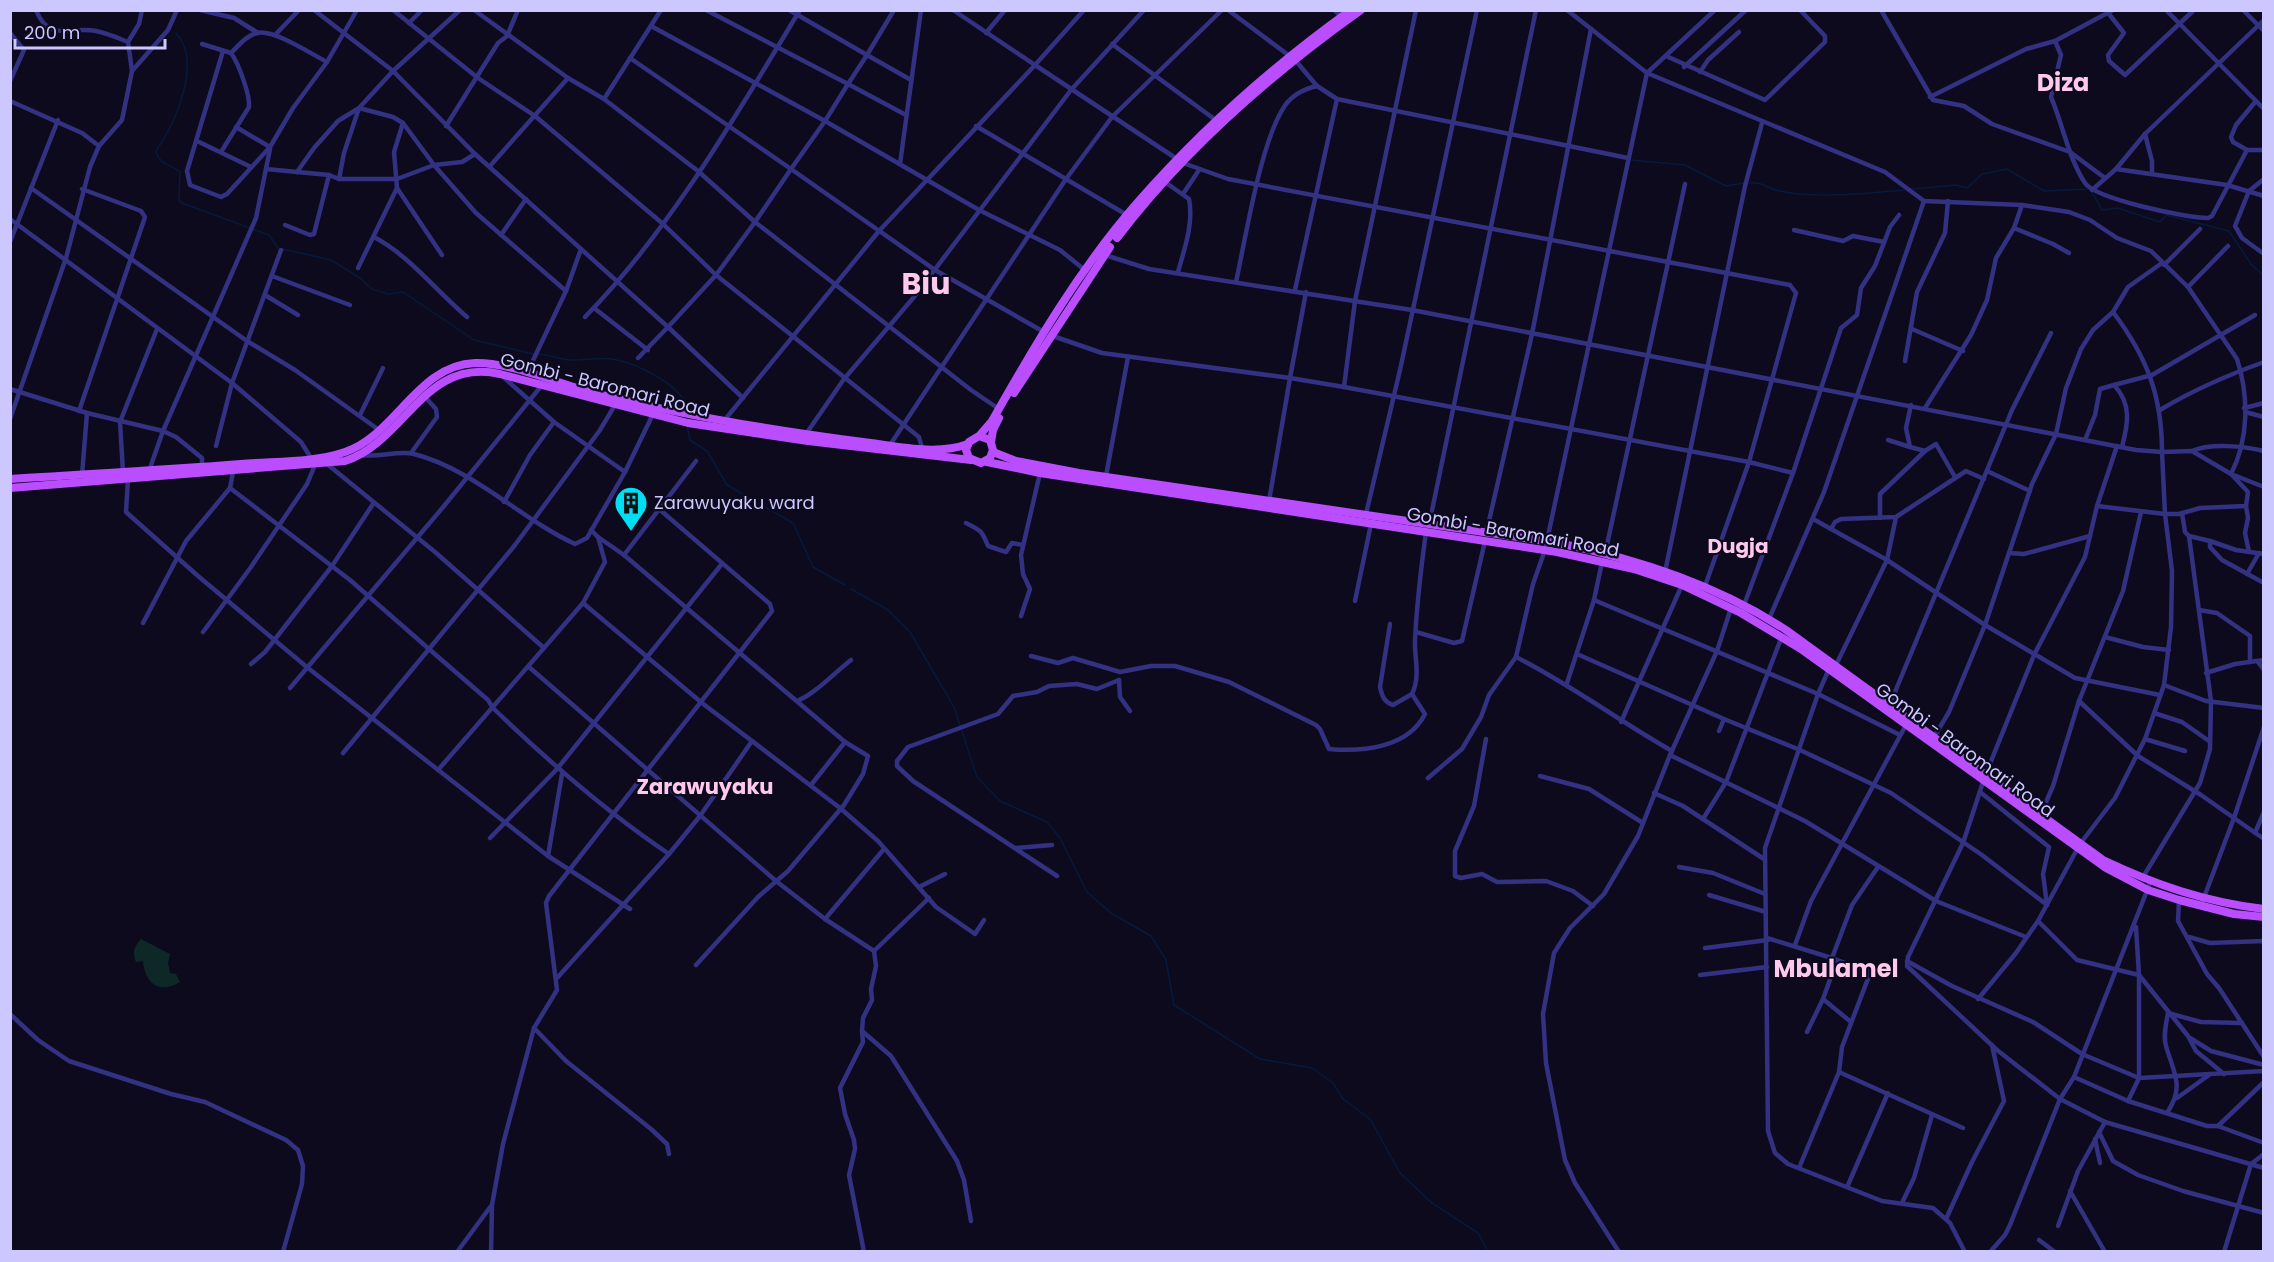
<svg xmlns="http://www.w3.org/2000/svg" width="2274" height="1262" viewBox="0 0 2274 1262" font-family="Poppins,sans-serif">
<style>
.green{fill:#0d2827}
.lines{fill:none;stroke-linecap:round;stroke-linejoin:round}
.stream{stroke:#051a3c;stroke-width:1.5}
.minor{stroke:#333181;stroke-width:4.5}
.primary{stroke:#ba4eff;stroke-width:8}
.labels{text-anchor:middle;stroke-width:4.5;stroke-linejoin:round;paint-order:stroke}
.street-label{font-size:18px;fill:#ccc7ff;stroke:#0d0a1e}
.poi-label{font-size:18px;fill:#ccc7ff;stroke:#0d0a1e;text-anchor:start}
.neighbourhood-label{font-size:20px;font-weight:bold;fill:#ffc9ec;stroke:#0d0a1e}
.quarter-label{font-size:21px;font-weight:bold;fill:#ffc9ec;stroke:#0d0a1e}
.district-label{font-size:24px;font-weight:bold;fill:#ffc9ec;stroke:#0d0a1e}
.town-label{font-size:30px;font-weight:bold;fill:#ffc9ec;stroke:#0d0a1e}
</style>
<rect width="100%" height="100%" fill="#0d0a1e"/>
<path class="green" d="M141 939 170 954 168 963 170 973 176 974 180 982C159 995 145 983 143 961L136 962C132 952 134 947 141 939Z"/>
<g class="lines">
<g class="stream">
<path d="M176 33C203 62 175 124 156 151 159 165 171 164 180 172L179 200 182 203 269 235 278 248 331 260 360 278 372 289 388 294 403 292 474 340 533 354"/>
<polyline points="1631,160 1685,165 1726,186 1744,183"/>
<path d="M1749 183C1761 181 1769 189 1780 191 1815 199 1869 193 1904 190"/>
<polyline points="1912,189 1956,185 1967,188 1982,174 2007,169 2044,191 2089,189"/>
<polyline points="2092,192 2102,210 2118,208 2160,222 2166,215 2229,231 2251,264 2264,276"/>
<path d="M538 354C549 355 559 359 570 360 584 361 598 357 612 359 636 363 684 385 689 412"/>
<polyline points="687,425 690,440 707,451 727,485 793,523 813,567 845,585"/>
<polyline points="851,589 888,610 910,632 954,707 977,777 1000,801 1047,822 1060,838 1087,892 1111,913 1151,936 1166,960 1174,1005 1260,1059 1312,1068 1333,1083 1343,1099 1370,1119 1400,1173 1432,1203 1478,1233 1488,1252"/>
</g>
<g class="minor">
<path d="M36 10C49 43 70 26 96 31 107 33 118 38 128 42"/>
<polyline points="200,10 234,18 258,33"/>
<polyline points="314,10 393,71 475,154 668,327 638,358"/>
<polyline points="393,10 478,78 535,116 662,223 716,275 755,222 971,390 999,409"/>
<polyline points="474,10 568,78 604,99 698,171 755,222 791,169 935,270 1044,332"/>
<polyline points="706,10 848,84 867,55 911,80"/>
<polyline points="789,10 867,55 894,10"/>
<polyline points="953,10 1035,65 1084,10"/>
<polyline points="1228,10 1295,60 1317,86 1337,99 1628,158"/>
<polyline points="1334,10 1342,17"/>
<path d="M1715 10 1647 73 1885 172 1924 201 2022 205 2069 212 2090 220 2117 238 2151 251 2188 287 2237 359C2249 396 2249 439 2231 474"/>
<polyline points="1881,10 1933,100 1964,106 1992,124 2070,152 2105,178"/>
<polyline points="2166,10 2264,109"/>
<polyline points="2243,10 2264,31"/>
<polyline points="2109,14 2124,33 2108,55 2109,61 2125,75 2194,10"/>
<polyline points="409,23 422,10"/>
<polyline points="651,26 825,121 848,84 906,115"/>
<polyline points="10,33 24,50 10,81"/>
<polyline points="986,33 1005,10"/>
<polyline points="275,35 299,10"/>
<path d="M2055 41 2061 55 2051 97C2063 125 2068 157 2085 183 2096 199 2186 218 2208 218L2212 216 2247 150H2264"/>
<path d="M202 44 231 53C239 64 250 95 249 107L221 152"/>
<polyline points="1112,44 1217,121"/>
<polyline points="223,51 187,171 190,185 221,197 227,194 270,147 293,108 327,62 357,10"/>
<path d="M231 53C238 46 247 35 257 33 274 29 311 54 327 62"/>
<polyline points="1666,56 1765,100 1825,42 1825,36 1800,10"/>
<polyline points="630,58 791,169 825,121 979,210 1060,250 1086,271"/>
<polyline points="1684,67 1746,10"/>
<polyline points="132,71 128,42 139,24 142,10"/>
<polyline points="1700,72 1708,60 1739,32"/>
<polyline points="1930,97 2026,49 2055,41 2113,10"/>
<polyline points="604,99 661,10"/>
<polyline points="10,101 82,133 99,146"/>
<polyline points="359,108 393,117 403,123 434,165 476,213 566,291"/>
<polyline points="403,123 394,152 397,188 442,255"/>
<polyline points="446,126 498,43 507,36 518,10"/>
<polyline points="976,126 1127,215"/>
<polyline points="236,127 270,147"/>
<polyline points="197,141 251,167"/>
<polyline points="2247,150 2233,142 2231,137 2236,125 2256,101"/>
<polyline points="1183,163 1228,179 1790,285 1796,293 1749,462 1705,586"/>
<polyline points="900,164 921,10"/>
<polyline points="490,166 568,78"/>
<polyline points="266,169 329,175 314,234 310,235 285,225"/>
<polyline points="2116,169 2227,185 2264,196"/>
<polyline points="297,172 314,148 338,121 359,108 393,71 460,10"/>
<polyline points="2152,174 2152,161 2145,134 2264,20"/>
<polyline points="329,175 339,179 397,179 434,165 462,162 475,154"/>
<polyline points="339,179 344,153 359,108"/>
<polyline points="2264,179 2249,191 2235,226 2242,238 2264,254"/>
<path d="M1165 182 1189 199C1194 223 1184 250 1178 272"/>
<polyline points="31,188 247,341 295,370 379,430"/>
<polyline points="2092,190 2116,169 2145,134"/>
<polyline points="1183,194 1199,170"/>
<polyline points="10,219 232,383 301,442 311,458"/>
<polyline points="2014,228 2053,244 2069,253"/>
<polyline points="1794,230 1843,241 1853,236 1884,242"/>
<polyline points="501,235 526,199"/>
<path d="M374 237C410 256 436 291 467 317"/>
<polyline points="10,242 58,120"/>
<polyline points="1105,255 1149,269 1412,310 2136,450 2162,452 2165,514 2172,571 2171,627 2164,685 2145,739 2115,798 2080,844 2038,921 2016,953 1978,999"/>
<polyline points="2164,265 2200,229"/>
<polyline points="358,268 397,188"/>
<polyline points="272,276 350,305"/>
<path d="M1236 282C1246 237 1261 138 1286 104 1295 93 1305 89 1317 86"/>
<polyline points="2188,287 2228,246"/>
<polyline points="1295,290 1337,99"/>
<polyline points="1306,292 1290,378 1344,387 1355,301 1416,10"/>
<polyline points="265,295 298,315"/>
<polyline points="594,308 648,350"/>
<path d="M2113 312C2147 357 2162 396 2162 452L2192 451 2231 474 2264 487"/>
<path d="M585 317C671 229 736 115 800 10"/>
<polyline points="1912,329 1963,351"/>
<polyline points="1050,335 1102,353 1290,378 1269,501"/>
<polyline points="1905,361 1917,292 1945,233 1948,201"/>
<polyline points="527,373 566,291 581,249"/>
<polyline points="502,376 554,422 625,472"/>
<polyline points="1344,387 1749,462 1793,473"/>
<polyline points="10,389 87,413 163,431 176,437 202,458 202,467"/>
<polyline points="743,398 668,327 716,275 919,437 922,448"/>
<path d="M615 405 600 430 515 545 429 649 488 700 493 708C549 762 605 811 669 854"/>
<polyline points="1911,405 1906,428 1910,447 1925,451 1936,444 1955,477"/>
<polyline points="1925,408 1971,335 1987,300 1996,258 2014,228 2022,205"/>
<polyline points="2244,408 2264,403"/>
<path d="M2160 410C2193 390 2228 375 2264 362"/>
<polyline points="79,411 145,217 141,211 82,189"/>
<polyline points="2245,412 2264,417"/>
<polyline points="360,415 383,368"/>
<polyline points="10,419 66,258 90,167 99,146 122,120 132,71 168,30 177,10"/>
<polyline points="723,422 879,231 1035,65 1177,159"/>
<polyline points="806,434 844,379 914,297 1071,90 1144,10"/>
<polyline points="1888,440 1910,447"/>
<polyline points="2085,440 2095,415 2100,389 2114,385"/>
<polyline points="890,445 1066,179 1112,117 1222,10"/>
<polyline points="216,446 232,383 281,250"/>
<polyline points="2117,446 2097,506 2085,557 2034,655 1985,776 1963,843 1908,957 1907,966 1997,1050 2060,1099 2105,1122 2264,1168"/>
<path d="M2122 447C2128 424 2132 404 2114 385L2152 375 2255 315"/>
<path d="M2192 451C2210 443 2244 446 2264 451"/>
<polyline points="411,453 437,417 436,409 425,397"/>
<path d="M360 455C377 458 400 450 414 454 475 470 519 518 575 544L587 538 625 472 654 412"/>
<polyline points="327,464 435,552 544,648"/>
<polyline points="149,471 163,431 256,218 270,149"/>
<polyline points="1987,471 2030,491"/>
<polyline points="123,472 120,422 157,329"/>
<polyline points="82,475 87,413"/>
<polyline points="1106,476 1128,357"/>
<polyline points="128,479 126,512 198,576 308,668 548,856 630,909"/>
<polyline points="230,488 350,580 429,649 343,753"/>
<polyline points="504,502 530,455 554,422"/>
<polyline points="2097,506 2165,514 2179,514 2200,508 2246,506 2248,492 2233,476"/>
<polyline points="2246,506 2248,518 2245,533 2249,552"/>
<polyline points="2182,513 2185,532 2189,536"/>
<polyline points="1366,514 1400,370 1477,10"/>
<polyline points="1896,517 1887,560 1836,665 1829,669 1818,694 1765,848 1768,1131 1775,1153 1788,1164 1882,1201 1933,1208 1950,1223 1965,1252"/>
<polyline points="1880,518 1880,494 1925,451"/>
<polyline points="1813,519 1887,560 1985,625 2075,678 2160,695"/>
<path d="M966 523C982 531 982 531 988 546L1006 552 1012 543 1023 545"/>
<polyline points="1429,525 1536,10"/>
<polyline points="1831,529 1835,522 1841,519 1896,517 1966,471 1984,479"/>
<polyline points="1486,534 1532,334 1591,29"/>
<polyline points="598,537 624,555 845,742 868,756 863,774 844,805 788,871 758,897 696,965"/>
<polyline points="2210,541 2236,550 2264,554"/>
<polyline points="2009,553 2024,554 2090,536"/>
<polyline points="1605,554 1685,184"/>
<polyline points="624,555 696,461"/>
<polyline points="1665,572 1745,186 1762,123"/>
<polyline points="2247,574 2259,553"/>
<polyline points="1594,600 1818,694 1900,735"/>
<polyline points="1355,601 1371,524"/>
<polyline points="583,603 702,703 840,808 878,841 936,907 975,934 984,920"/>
<polyline points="1744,605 1793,473 1841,328 1857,315 1861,288 1875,266 1890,227 1899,215"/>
<polyline points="2199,610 2217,613 2250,636 2250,662"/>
<polyline points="1021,616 1030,589 1023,574 1021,555 1040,473"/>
<polyline points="1769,619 1824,492 1924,201"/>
<polyline points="143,623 186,541 230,488 233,472"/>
<polyline points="203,632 251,567 307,484 315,465"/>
<polyline points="1416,632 1454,643 1462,641 1485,541"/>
<polyline points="2105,637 2143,647 2169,650"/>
<polyline points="1577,654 1724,719"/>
<path d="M1031 656 1058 663 1073 658 1120 672 1151 666H1175L1229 682 1316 725 1320 729 1329 749C1362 752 1408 748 1425 714L1412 694 1393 705C1384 702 1382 696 1380 687L1390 624"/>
<path d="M1516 657C1570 684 1619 721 1672 751"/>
<polyline points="2258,662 2264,670"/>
<polyline points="251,664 265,652 332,566 373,504"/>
<polyline points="529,667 776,881 825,919 874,951 929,898"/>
<polyline points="2206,673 2235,664 2264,660"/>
<polyline points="1119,680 1120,697 1130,711"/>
<polyline points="1567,683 1594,600 1602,562"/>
<polyline points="2164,685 2206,701 2264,708"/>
<polyline points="290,688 444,506 542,385"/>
<path d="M1412 694C1421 675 1414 658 1415 639 1417 603 1421 568 1426 532"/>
<path d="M797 701C815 694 834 673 851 660"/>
<polyline points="2079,701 2138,756 2201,795 2264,839"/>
<polyline points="1890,704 2012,410 2051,333"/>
<polyline points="2154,713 2182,722 2209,741"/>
<polyline points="1621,722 1682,585"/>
<polyline points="1719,731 1724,719 1800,750 1891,793 1982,855 2047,905"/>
<polyline points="1934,737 1949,712 1985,625 2032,484 2056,434 2066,388 2081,349 2093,330 2113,312 2128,287 2162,263"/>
<polyline points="1486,739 1474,806 1455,851 1455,876 1461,878 1482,874 1497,882 1546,881 1573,891 1593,906"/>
<polyline points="2145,739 2185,751"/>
<polyline points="1670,755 1805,821 1936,901 2026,937"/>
<polyline points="438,770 583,603 605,562 598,537 591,530"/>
<polyline points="1540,776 1589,789 1643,823"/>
<polyline points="1428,778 1462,749 1481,717 1489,695 1516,657 1533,584 1545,550 1647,73 1567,10"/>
<polyline points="811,785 845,742"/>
<polyline points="1980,792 2049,847 2043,874 2047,905"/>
<polyline points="1654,793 1683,806 1764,859"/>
<polyline points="2040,816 2053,786 2079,701 2123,591 2141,512"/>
<polyline points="1703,819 1726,782 1782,636"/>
<polyline points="2255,833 2264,812"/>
<polyline points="490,838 557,769 721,565"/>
<polyline points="1016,848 1052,845"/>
<polyline points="548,856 562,774"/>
<polyline points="1679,867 1713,873 1765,894"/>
<polyline points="1057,876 913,781 897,766 897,761 908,747 998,714 1013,696 1037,692 1049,686 1077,684 1097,689 1119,680"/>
<polyline points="2143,877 2200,783 2210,749 2211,701 2189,536 2210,541 2210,547 2222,560 2264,583"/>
<polyline points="919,887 945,874"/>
<polyline points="1709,895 1766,912"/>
<polyline points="2179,900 2178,921 2207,974 2219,988 2264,1057"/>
<polyline points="2203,900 2234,818 2264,727"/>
<polyline points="825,919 884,849"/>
<polyline points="2038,921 2077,960 2139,975 2188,1036 2196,1051 2224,1074"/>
<polyline points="2189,937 2210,943 2264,941"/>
<polyline points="1767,938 1835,959"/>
<polyline points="1795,945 1811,901 1907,723"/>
<polyline points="1705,948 1768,940"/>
<polyline points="874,951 876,966 871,989 872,1000 863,1018 862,1031 891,1056 957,1161 964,1180 971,1221"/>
<polyline points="1832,958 1852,905 1878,867"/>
<polyline points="1907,961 1952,986 2033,1022 2082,1054 2139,1078 2264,1071"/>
<polyline points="1700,975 1767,967"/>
<polyline points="557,978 669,854 700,816 752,741"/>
<polyline points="1823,999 1851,1022"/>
<polyline points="10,1014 38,1040 69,1061 171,1094 205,1102 286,1140 298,1150 303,1166 302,1184 283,1252"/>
<polyline points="534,1028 557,990 546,903 549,896 772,611 770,604 659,509"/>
<polyline points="862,1031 863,1042 840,1088 845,1114 854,1140 855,1149 849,1175 864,1252"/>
<polyline points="2190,1038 2211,1051 2264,1065"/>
<polyline points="1839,1072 1963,1128"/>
<polyline points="2074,1077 2128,1101 2207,1126 2218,1126 2264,1143"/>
<polyline points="2177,1098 2209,1075"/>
<polyline points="2128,1101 2139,1078 2139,975 2136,927"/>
<path d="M2167 1113C2185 1086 2174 1074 2166 1046 2163 1036 2166 1024 2168 1013L2201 1022 2242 1023"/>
<polyline points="2218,1126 2264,1082"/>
<polyline points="2099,1132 2113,1161 2138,1175 2183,1191 2264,1213"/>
<polyline points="2095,1139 2100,1163"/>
<polyline points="1799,1168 1839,1072 1842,1047 1869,976 1868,971 1837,960 1823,999 1807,1032"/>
<polyline points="1848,1185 1888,1093"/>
<polyline points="2070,1191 2105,1252"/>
<polyline points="1902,1203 1914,1178 1932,1115"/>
<polyline points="1946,1219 1972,1162 2004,1101 1992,1045"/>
<polyline points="2058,1226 2078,1171 2105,1122"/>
<polyline points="2039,1240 2055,1252"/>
<polyline points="457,1252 491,1206"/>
<polyline points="491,1252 492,1205 503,1144 534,1028 566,1061 651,1129 667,1144 669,1154"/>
<polyline points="1619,1252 1575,1183 1565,1160 1546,1063 1543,1014 1554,953 1570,928 1604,894 1638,836 1670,755 1717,651 1731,608"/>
<polyline points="1990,1252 2005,1235 2010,1225 2060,1099 2074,1077 2150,883"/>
<polyline points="2224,1252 2251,1164 2264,1154"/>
</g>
<g class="primary">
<path d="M1117 238C1184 150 1271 74 1361 10"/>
<polyline points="1014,393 1110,247"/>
<path d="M979 436 990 440 993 450 990 458 981 463 969 458 966 450 969 442 979 436 992 421C1035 345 1080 268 1138 202 1201 130 1273 66 1351 10"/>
<polyline points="991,442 993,430 999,418"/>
<path d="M993 452 1016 461 1079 473 1558 543C1638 559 1717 585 1786 630L2103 860C2156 885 2205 902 2264 909"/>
<polyline points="987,462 1040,473 1557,552 1634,569 1682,585 1741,613 1801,649 2106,868 2148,890 2179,900 2234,914 2264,917"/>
<path d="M10 479C87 474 164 470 241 464 275 461 313 463 345 452 396 435 417 365 475 363 509 362 554 382 587 391 678 415 770 430 863 442 896 446 936 456 968 444"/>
<path d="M10 488 345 461C405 442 424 357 500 374L688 423 808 441 971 460"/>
</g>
</g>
<defs>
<symbol id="building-pin" viewBox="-11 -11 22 30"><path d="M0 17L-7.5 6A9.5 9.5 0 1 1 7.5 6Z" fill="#00def2" stroke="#0d0a1e"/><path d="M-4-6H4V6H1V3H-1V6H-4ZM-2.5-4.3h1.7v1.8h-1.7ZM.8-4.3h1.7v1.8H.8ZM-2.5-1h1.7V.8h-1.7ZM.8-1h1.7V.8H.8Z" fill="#111"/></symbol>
</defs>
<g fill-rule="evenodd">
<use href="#building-pin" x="612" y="484" width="38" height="52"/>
</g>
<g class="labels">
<g class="street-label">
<text transform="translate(605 385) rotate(14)" y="6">Gombi - Baromari Road</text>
<text transform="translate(1513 532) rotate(10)" y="6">Gombi - Baromari Road</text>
<text transform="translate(1965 750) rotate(36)" y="6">Gombi - Baromari Road</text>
</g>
<g class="poi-label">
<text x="654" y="509">Zarawuyaku ward</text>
</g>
<g class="neighbourhood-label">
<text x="1738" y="553">Dugja</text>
</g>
<g class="quarter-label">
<text x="705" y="794">Zarawuyaku</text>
</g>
<g class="district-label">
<text x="2063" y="91">Diza</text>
<text x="1836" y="977">Mbulamel</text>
</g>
<g class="town-label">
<text x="926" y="294">Biu</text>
</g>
</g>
<rect width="2274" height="1262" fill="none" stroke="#ccc7ff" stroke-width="24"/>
<path d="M15 39v9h150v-9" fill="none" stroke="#ccc7ff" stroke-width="3"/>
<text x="24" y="39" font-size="18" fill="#ccc7ff" stroke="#0d0a1e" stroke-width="4.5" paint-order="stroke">200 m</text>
</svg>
